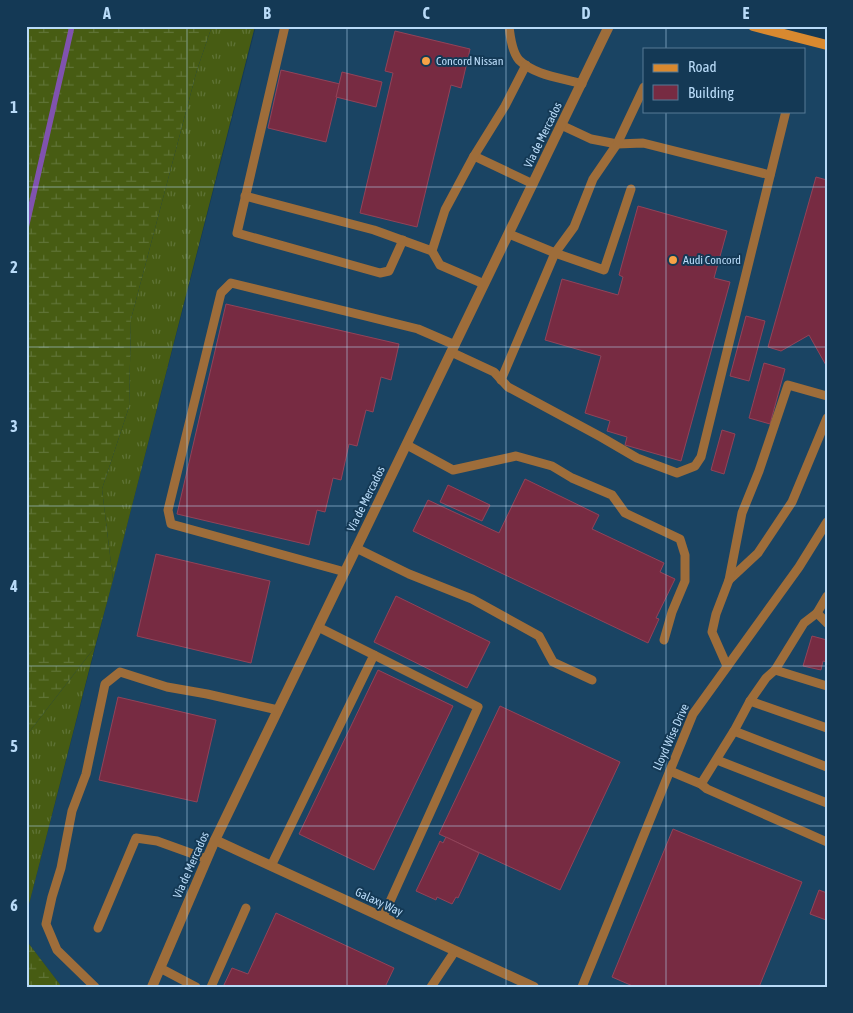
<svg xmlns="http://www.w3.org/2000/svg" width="853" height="1013" viewBox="0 0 853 1013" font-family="'Asap Condensed',sans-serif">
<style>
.built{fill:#1a4463;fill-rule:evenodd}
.grass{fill:url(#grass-tufts)}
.wetland{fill:url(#wetland-marsh)}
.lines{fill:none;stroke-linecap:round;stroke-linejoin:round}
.stream{stroke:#8052af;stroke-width:5.5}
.building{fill:#772b42;stroke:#924359}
.lane{stroke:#9e6d3a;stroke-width:9}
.street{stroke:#9e6d3a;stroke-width:10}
.secondary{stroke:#d9892f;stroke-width:10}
.grid{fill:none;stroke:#b9dbf8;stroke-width:1;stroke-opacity:0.55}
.poi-dot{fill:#f6a247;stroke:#143955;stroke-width:2}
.labels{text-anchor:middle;stroke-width:4;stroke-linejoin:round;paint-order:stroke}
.poi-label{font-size:12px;fill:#b9dbf8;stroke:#143955;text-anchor:start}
.street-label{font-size:12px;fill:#b9dbf8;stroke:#143955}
.neatline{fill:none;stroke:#b9dbf8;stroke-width:2}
.grid-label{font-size:16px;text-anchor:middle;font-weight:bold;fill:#b9dbf8}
</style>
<defs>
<pattern id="grass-tufts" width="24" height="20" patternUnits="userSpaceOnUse" patternTransform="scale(1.25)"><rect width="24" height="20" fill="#475c13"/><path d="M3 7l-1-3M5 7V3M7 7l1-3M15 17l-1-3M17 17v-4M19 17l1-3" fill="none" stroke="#5f7336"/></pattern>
<pattern id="wetland-marsh" width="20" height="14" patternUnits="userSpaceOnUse" patternTransform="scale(1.25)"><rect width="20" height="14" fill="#475c13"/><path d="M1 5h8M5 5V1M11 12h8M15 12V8" fill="none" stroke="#5f7336"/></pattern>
</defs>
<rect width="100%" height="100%" fill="#143955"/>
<path class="built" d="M256 26H753L827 45V987H62L26 940V916ZM644 49H804V111H644Z"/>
<g class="grass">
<polygon points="212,26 255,26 113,580 102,489 129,407 131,319 197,70"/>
<polygon points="95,647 26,916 26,736"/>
</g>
<g class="wetland">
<polygon points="26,26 212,26 197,70 131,319 129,407 102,489 113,580 95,647 26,736"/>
<polygon points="26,940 62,987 26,987"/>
</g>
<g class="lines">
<polyline class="stream" points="26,228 72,26"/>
</g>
<g class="building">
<polygon points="395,31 470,49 461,88 451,85 417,227 360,213 393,73 385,71"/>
<polygon points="281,70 340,84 326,142 268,128"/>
<polygon points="342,72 382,82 376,107 336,97"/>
<polygon points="816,177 827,180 827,367 809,335 781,351 768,347"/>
<polygon points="638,206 727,231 714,278 730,282 681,461 625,445 627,437 607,431 610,421 585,413 601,356 545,340 562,279 618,295 623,277 619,275"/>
<polygon points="226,304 399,344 391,380 381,377 373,412 366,410 357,446 349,444 341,480 333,478 325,512 317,510 309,545 177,514"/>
<polygon points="746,316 765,321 749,381 730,376"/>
<polygon points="764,363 785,369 770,424 749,418"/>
<polygon points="722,430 735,434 724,474 711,470"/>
<polygon points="525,479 599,515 592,529 664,563 660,572 675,579 656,618 659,619 648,643 413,531 428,500 499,533"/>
<polygon points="448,485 490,505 482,521 440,502"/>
<polygon points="156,554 270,581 251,663 137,636"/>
<polygon points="396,596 490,642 467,688 374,642"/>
<polygon points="812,636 827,640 827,662 823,661 821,670 803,666"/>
<polygon points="378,670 453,706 374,870 299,834"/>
<polygon points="118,697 216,720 197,802 99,780"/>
<polygon points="500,706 620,762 560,890 439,834"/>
<polygon points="673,829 802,882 759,987 635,987 612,977"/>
<polygon points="446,837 479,853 458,898 456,897 452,904 437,897 436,900 416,891 440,841 443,843"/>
<polygon points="819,890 827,893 826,920 810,914"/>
<polygon points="276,913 394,968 385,987 223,987 232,968 248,974"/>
</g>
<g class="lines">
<g class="lane">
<polyline points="285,26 237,233 380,273 389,271 403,240"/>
<path d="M509 26C510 36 512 52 519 60 534 75 562 78 582 84"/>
<polyline points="561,125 591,139 617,144 643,143 770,175"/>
<polyline points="474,156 533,184"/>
<polyline points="245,196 374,230 432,251"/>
<polyline points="509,234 555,253 604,270 631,189"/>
<polyline points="484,284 440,265 432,251 445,210 474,156 505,106 526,65"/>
<polyline points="451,352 494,372 508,387 601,437 637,458 677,473 695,466 701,457 786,111"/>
<polyline points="501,380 555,253 574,227 593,179 617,144 644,87"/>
<polyline points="407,445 453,470 516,456 552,466 572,478 612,495 625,513 680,539 685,555 685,581 672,612 664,640"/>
<polyline points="356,548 409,574 472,599 539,636 553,662 592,680"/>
<polyline points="345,572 171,524 168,510 221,293 231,283 418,329 455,345"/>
<polyline points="729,580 758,553 792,502 827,418"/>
<polyline points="817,613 827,623"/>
<polyline points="374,655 478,707 383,917"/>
<polyline points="727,666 712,632 716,614 729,580 742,513 759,471 788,385 827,396"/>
<polyline points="775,670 827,686"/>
<polyline points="750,701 827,728"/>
<polyline points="734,731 827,767"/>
<polyline points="717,760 827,803"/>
<polyline points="670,771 701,784 734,731 750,701 766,678 775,670 804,623 817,613 827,596"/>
<polyline points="701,784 707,789 827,842"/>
<polyline points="271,866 374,655 318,627"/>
<polyline points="98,928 136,838 157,841 207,859"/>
<polyline points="160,968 196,987"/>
<polyline points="95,987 57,950 46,924 52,897 61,868 72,811 86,774 105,684 120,672 167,687 207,694 278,710"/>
<polyline points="211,987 246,908"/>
<polyline points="431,987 455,951"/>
<polyline points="582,987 693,714 799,567 827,522"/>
</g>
<g class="street">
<polyline points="215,840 534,987"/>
<polyline points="152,987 215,840 609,26"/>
</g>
<polyline class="secondary" points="753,26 827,45"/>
</g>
<path class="grid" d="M187 26V987M347 26V987M506 26V987M666 26V49M666 111V987M26 187H827M26 347H827M26 506H827M26 666H827M26 826H827"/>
<g class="poi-dot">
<circle cx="426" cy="61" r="5"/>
<circle cx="673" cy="260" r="5"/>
</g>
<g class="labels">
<g class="poi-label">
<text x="436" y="65">Concord Nissan</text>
<text x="683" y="264">Audi Concord</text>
</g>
<g class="street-label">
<text transform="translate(543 135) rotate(-64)" y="4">Via de Mercados</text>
<text transform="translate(366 499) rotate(-64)" y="4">Via de Mercados</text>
<text transform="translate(671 737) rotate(-66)" y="4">Lloyd Wise Drive</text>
<text transform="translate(191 865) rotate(-66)" y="4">Via de Mercados</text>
<text transform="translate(379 902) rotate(25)" y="4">Galaxy Way</text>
</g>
</g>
<rect width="853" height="1013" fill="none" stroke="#143955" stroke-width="55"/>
<rect x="643" y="48" width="162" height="65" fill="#143955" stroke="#567a96"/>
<rect x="653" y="64" width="25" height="8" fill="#d9892f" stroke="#567a96"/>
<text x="688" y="72" font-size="15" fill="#b9dbf8">Road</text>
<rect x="653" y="85" width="25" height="15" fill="#772b42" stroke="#567a96"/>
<text x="688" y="98" font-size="15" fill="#b9dbf8">Building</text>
<rect x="28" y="28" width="798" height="958" class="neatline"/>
<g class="grid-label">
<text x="107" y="19">A</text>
<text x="267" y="19">B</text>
<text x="426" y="19">C</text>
<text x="586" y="19">D</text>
<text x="746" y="19">E</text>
<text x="14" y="113">1</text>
<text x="14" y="273">2</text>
<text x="14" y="432">3</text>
<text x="14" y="592">4</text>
<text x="14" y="752">5</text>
<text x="14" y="911">6</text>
</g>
</svg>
